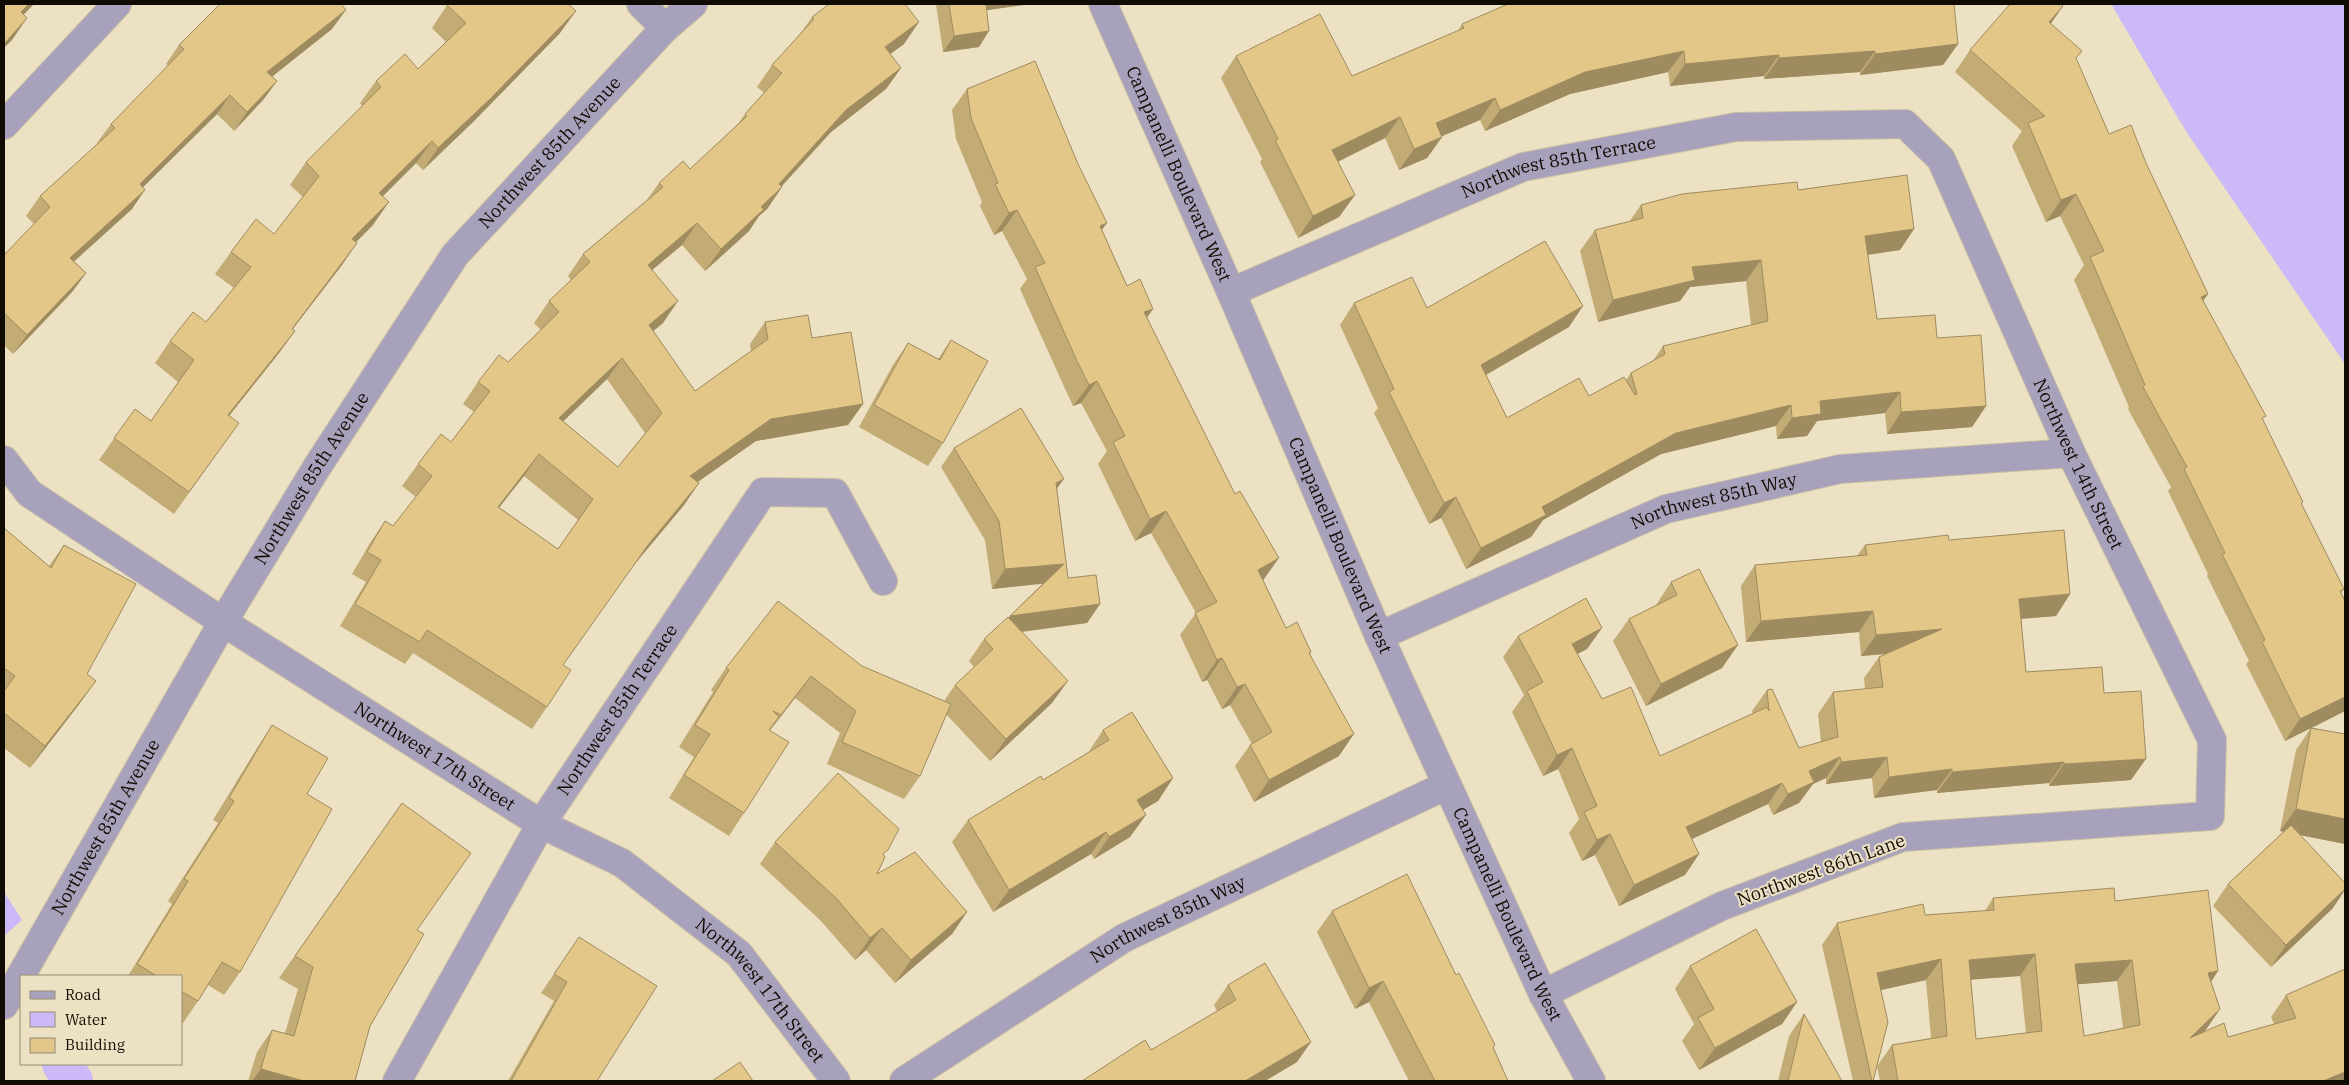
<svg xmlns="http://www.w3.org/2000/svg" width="2349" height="1085" viewBox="0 0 2349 1085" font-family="'IBM Plex Serif',serif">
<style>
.water{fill:#cbbaf7}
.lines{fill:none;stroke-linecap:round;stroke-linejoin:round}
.canal{stroke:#cbbaf7;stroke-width:40}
.minor-casing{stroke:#cabfa4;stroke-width:30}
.minor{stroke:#a8a1bc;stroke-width:28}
.wall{fill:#c2ab75;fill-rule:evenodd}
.shaded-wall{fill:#9e8b5f}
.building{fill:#e2c788;stroke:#9e8b5f;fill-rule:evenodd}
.labels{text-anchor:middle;stroke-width:4;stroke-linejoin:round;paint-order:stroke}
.street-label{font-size:18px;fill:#100c03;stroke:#ede1c3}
</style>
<rect width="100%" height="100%" fill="#ede1c3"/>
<g class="water">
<polygon points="2111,4 2345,4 2345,364 2187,133"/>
<polygon points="4,892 22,920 4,936"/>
</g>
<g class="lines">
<polyline class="canal" points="62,1064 73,1081"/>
<defs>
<g id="minor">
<polyline points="641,4 665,28"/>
<path id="s1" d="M1103 4 1231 292 1379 636 1543 994 1591 1081"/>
<polyline points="4,125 117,4"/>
<path id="s2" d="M1231 292 1523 167 1736 127 1905 124 1941 159 2071 453 2212 740 2210 816 1903 837 1722 906 1543 994"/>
<path id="s3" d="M4 460 29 493 223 622 541 824 622 863 739 954 836 1081"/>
<path id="s4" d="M1379 636 1666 509 1840 469 2071 453"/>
<path id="s5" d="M4 1005 223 622 317 467 455 255 665 28 693 4"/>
<path id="s6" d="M397 1081 541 824 763 492 835 493 883 581"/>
<path id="s7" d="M904 1081 1124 938 1447 785"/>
</g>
</defs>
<use href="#minor" class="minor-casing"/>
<use href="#minor" class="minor"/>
</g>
<g class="wall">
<polygon points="936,4 1025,4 1024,5 987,10 979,47 943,52"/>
<polygon points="447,5 560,33 474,121 423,170 416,163 383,196 373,225 356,242 342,265 292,329 295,331 279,353 229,416 239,423 174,514 99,460 135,409 151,421 178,382 155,363 170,341 206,322 234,288 215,274 231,252 274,234 303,197 290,185 306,162 362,106 360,103 376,81 418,69 446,42 432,28"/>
<path d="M812 17 904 44 890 54 901 68 886 89 831 132 781 186 782 187 767 209 759 216 749 231 705 271 682 245 652 270 663 323 653 331 695 391 751 351 750 344 765 322 812 338 863 404 848 425 756 441 697 482 699 483 684 505 633 566 563 665 547 707 532 729 413 653 405 664 340 626 366 582 352 574 370 543 385 521 393 526 416 497 402 486 418 464 451 442 474 412 463 404 478 382 508 362 541 330 534 323 549 301 571 280 568 276 583 254 647 200 659 183 690 169 738 124 745 114 764 93 757 87 772 65 798 37ZM607 379 645 433 618 467 563 421ZM524 476 578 520 558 549 499 507Z"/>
<polygon points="1462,24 1958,44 1943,65 1860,75 1860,72 1764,79 1764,76 1670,86 1668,72 1570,94 1485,131 1480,120 1442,136 1442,137 1427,158 1399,170 1385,138 1338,162 1355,195 1339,217 1298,238 1260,162 1262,159 1221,78 1236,56 1352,76 1458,31"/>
<polygon points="2051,24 2076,59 2109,134 2146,163 2208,294 2203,301 2263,420 2302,505 2344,589 2341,593 2345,601 2345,711 2312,728 2345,734 2345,844 2300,835 2333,908 2271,967 2213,906 2228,884 2283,832 2280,831 2296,750 2311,728 2285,741 2246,664 2249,661 2207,576 2208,574 2168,491 2171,487 2128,409 2129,407 2074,280 2084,265 2060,216 2046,222 2012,146 2022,131 1955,72 1970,50"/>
<polygon points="332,29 272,76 277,81 263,100 234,131 217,114 143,187 132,209 74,261 86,273 72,292 13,354 4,345 4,255 34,224 26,216 40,196 98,144 97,143 111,124 168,66 166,64 179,45"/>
<polygon points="967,89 1102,230 1127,286 1153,309 1147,317 1264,579 1263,580 1286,628 1311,652 1310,654 1339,756 1254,802 1235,766 1250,745 1252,744 1230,705 1222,709 1207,680 1202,682 1180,635 1196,613 1151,533 1135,541 1098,464 1107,451 1081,403 1073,406 1062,382 1020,289 1027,279 1002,231 994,235 980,206 982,202 956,139 952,110"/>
<polygon points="1798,190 1914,229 1900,250 1868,255 1877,319 1937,338 1986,406 1972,427 1887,434 1885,413 1817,421 1807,436 1777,439 1776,426 1661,454 1543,520 1531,537 1466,569 1441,518 1429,524 1374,413 1378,408 1340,325 1354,303 1427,308 1569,327 1486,375 1507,418 1589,396 1626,380 1631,373 1653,361 1663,346 1751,325 1746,281 1690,287 1680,301 1598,322 1580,251 1595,230 1629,222 1641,205"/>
<polygon points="951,340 943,443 928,466 859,427 893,365 908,343 938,359"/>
<polygon points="954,448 1057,488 1068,578 1100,604 1087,623 1022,632 1052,703 990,761 946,714 920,776 904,799 827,764 840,733 795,698 770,730 744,813 729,836 669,798 694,757 679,747 713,692 711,690 726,668 862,666 944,701 955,685 974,667 969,661 984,639 1009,617 1043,583 992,589 985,540 941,467"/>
<polygon points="4,528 49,566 64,545 87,674 80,703 30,768 4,748"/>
<polygon points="1949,540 2070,594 2056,616 2021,619 2026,672 2104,693 2131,780 2049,786 2049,783 1937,793 1937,790 1874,798 1872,778 1826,784 1826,778 1813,784 1799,803 1773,815 1768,804 1692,839 1699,854 1685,875 1619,906 1595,855 1582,861 1569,833 1579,819 1558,769 1543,776 1512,712 1524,695 1503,657 1518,636 1587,649 1577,654 1602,699 1660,756 1753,714 1752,711 1767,690 1799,748 1821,742 1818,714 1833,692 1865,689 1864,678 1879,657 1886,654 1861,656 1859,632 1746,642 1741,586 1755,565 1857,556 1865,545"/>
<polygon points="1671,582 1722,668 1646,706 1613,641 1629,619 1656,605"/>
<polygon points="272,725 307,794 240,972 224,995 208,985 198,1001 183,1023 181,1023 181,976 128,976 172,904 168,901 218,823 213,820 257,748"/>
<polygon points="1103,730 1173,778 1158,801 1142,810 1130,837 1094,859 1091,854 993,912 952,842 968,820 1043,780 1088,753"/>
<polygon points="402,803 417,930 370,1026 355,1081 248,1081 257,1052 272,1030 285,1033 298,989 279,978"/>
<polygon points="775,842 884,855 877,874 967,912 952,934 895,983 866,950 855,960 821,921 760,864"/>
<path d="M1993 898 2115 901 2218 971 2211 982 2220 1009 2204 1032 2228 1037 2274 1024 2271 1017 2286 995 2345 1081H1880L1877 1066 1892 1045 1931 1038 1926 980 1881 990 1873 1081H1853L1822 945 1837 923 1925 915 1985 911ZM2020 976 2026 1033 1976 1039 1971 979ZM2117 981 2123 1028 2084 1036 2078 984Z"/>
<polygon points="1332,911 1456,975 1493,1048 1508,1081 1409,1081 1369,1002 1355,1009 1317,932"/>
<polygon points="579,937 597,1081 508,1081 554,1001 541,993"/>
<polygon points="1690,966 1797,1002 1782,1024 1699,1070 1682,1041 1694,1024 1675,989"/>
<polygon points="1228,985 1297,1062 1265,1081 1082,1081 1151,1050 1217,1011 1214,1005"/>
<polygon points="1804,1014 1842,1081 1778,1081 1789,1036"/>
</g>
<g class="shaded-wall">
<polygon points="29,4 34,4 5,34 21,12"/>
<polygon points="979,4 1025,4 1024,5 974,12"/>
<polygon points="2063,6 2048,28 2049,22"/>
<polygon points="346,10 332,29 254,91 267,72"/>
<polygon points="576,11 560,33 474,121 423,170 438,148"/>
<polygon points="27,18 12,40 4,48 4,44"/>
<polygon points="919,22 904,44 870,69 885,47"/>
<polygon points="989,31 979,47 943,52 954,36"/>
<polygon points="1958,44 1943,65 1860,75 1875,54"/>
<polygon points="1684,51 1668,72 1570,94 1485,131 1500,110 1585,72"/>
<polygon points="1875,51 1860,72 1764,79 1779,58"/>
<polygon points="1779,55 1764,76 1670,86 1685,64"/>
<polygon points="901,68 886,89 831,132 772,197 782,187 767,209 759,216 749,231 705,271 721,249 761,207 779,184 846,110"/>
<polygon points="277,81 263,100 234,131 247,112"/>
<polygon points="230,95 217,114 127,203 140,184"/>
<polygon points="1495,98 1480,120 1421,145 1436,123"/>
<polygon points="1400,117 1385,138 1317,172 1332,150"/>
<polygon points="1442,137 1427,158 1399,170 1414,149"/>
<polygon points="432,141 416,163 364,215 379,193"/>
<polygon points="145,190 132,209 57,277 70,258"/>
<polygon points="2076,194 2060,216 2046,222 2061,200"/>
<polygon points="1355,195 1339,217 1298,238 1313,216"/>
<polygon points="389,202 373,225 337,261 352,239"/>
<polygon points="1017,210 1002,231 994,235 1009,213"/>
<polygon points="697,223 682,245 633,286 648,265"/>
<polygon points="1107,223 1092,244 1100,226"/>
<polygon points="1914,229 1900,250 1851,257 1865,236"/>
<polygon points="357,243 342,265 276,351 292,329"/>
<polygon points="1761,260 1746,281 1690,287 1680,301 1598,322 1613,300 1692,267"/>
<polygon points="86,273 72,292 13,354 27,335"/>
<polygon points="2208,294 2192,316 2201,297"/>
<polygon points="678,301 663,323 634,347 649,325"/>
<polygon points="1583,306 1569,327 1466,386 1481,365"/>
<polygon points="1153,309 1138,330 1144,312"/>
<polygon points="295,331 279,353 212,437 228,415"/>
<polygon points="622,358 607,379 544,440 559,418"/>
<polygon points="1097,381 1081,403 1073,406 1089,385"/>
<polygon points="1900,392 1885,413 1817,421 1807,436 1777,439 1792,418 1820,401"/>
<polygon points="863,404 848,425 756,441 675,498 690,476 771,419"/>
<polygon points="1791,405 1776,426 1661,454 1543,520 1531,537 1466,569 1481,548 1542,507 1676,433"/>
<polygon points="1986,406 1972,427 1887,434 1901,412"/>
<polygon points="539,454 524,476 483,528 498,507"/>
<polygon points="1064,479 1050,498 1056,483"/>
<polygon points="699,483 684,505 633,566 648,545"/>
<polygon points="1456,497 1441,518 1429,524 1444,503"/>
<polygon points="1166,511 1151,533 1135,541 1150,519"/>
<polygon points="1279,558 1264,579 1243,591 1258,570"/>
<polygon points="1064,564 1050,583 992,589 1005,569"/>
<polygon points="2070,594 2056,616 2005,620 2019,599"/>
<polygon points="1100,604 1087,623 996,635 1010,616"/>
<polygon points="1873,611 1859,632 1746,642 1761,621"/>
<polygon points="1602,628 1587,649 1557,665 1572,644"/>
<polygon points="1942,629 1927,650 1861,656 1876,635"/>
<polygon points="1738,645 1722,668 1646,706 1661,684"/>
<polygon points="1222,658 1207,680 1202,682 1217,660"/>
<polygon points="811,676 795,698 765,737 781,715"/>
<polygon points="96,681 80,703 30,768 45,746"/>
<polygon points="1068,681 1052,703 990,761 1006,739"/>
<polygon points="1245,684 1230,705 1222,709 1237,687"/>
<polygon points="2345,697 2345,711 2285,741 2300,719"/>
<polygon points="1354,734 1339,756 1254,802 1269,780"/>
<polygon points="1572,748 1558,769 1543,776 1557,755"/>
<polygon points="1840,757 1826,778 1813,784 1799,803 1773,815 1788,794 1809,771"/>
<polygon points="1887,757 1872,778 1826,784 1841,762"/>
<polygon points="2146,759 2131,780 2049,786 2064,764"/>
<polygon points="2064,762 2049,783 1937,793 1952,772"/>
<polygon points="1952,769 1937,790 1874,798 1889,777"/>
<polygon points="1173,778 1158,801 1121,823 1137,800"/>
<polygon points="1782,783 1768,804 1672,848 1686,827"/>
<polygon points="2296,809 2345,819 2345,844 2280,831"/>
<polygon points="1146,815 1130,837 1094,859 1109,837"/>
<polygon points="1106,832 1091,854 993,912 1009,890"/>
<polygon points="1610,834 1595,855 1582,861 1597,840"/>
<polygon points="1699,854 1685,875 1619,906 1634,885"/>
<polygon points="2345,889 2345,890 2333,908 2271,967 2286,945"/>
<polygon points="967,912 952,934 895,983 911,960"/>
<polygon points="882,928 866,950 855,960 870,938"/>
<polygon points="2035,954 2020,976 1954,981 1969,960"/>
<polygon points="1941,959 1926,980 1863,994 1877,973"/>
<polygon points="2132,960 2117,981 2060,986 2075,964"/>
<polygon points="2218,971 2203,993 2208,973"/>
<polygon points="1383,981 1369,1002 1355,1009 1369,988"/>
<polygon points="1797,1002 1782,1024 1699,1070 1715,1048"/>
<polygon points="2220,1009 2205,1031 2175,1059 2190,1038"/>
<polygon points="1311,1042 1297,1062 1265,1081 1245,1081"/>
<polygon points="261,1069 304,1081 252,1081"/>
<polygon points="2345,1072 2345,1081 2323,1081"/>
</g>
<g class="building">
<polygon points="4,4 29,4 21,12 27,18 4,44"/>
<polygon points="220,4 341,4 346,10 267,72 277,81 247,112 230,95 140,184 145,190 70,258 86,273 27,335 4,313 4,255 50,207 40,196 115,128 111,124 184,49 179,45"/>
<polygon points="449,4 568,4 576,11 490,99 438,148 432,141 379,193 389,202 352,239 357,243 292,329 295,331 228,415 239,423 189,492 114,438 135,409 151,421 194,360 170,341 193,312 206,322 251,267 231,252 256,219 274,234 319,176 306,162 381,87 376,81 405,54 418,69 466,23 447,5"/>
<path d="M829 4H905L919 22 885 47 901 68 846 110 779 184 782 187 761 207 764 209 721 249 697 223 648 265 678 301 649 325 695 391 768 339 765 322 808 315 812 338 851 332 863 404 771 419 690 476 699 483 648 545 563 665 571 670 547 707 427 630 420 642 355 604 381 560 367 552 385 521 393 526 432 476 418 464 441 434 451 442 490 391 478 382 499 355 508 362 559 312 549 301 590 262 583 254 663 187 659 183 683 161 690 169 747 116 745 114 782 73 772 65 814 19 812 17ZM622 358 662 413 618 467 559 418ZM539 454 593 499 558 549 498 507Z"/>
<polygon points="949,4 986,4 989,31 954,36"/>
<polygon points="1508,4 1954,4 1958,44 1875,54 1875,51 1779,58 1779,55 1685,64 1684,51 1585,72 1500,110 1495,98 1436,123 1442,137 1414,149 1400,117 1332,150 1355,195 1313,216 1275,140 1278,139 1236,56 1320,14 1352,76 1464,28 1462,24"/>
<polygon points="2010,4 2061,4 2063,6 2049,22 2082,51 2076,58 2109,134 2131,125 2146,163 2208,294 2201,297 2266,416 2262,418 2303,502 2301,503 2344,589 2340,591 2345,601 2345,697 2300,719 2262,642 2265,640 2222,554 2225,553 2184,469 2187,467 2143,387 2145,385 2090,257 2104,251 2076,194 2061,200 2028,123 2045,116 1970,50"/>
<polygon points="1035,61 1078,164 1107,223 1100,226 1127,286 1140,279 1153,309 1144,312 1235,494 1240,491 1279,558 1258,570 1286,628 1297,622 1311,652 1309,653 1354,734 1269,780 1250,745 1272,732 1245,684 1237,687 1222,658 1217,660 1195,613 1217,602 1166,511 1150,519 1113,442 1125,436 1097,381 1089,385 1077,361 1035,267 1045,263 1017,210 1009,213 995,184 998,183 971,118 967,89"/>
<polygon points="1907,175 1914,229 1865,236 1877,319 1935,315 1937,338 1981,335 1986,406 1901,412 1900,392 1820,401 1821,414 1792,418 1791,405 1676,433 1542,507 1546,515 1481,548 1456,497 1444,503 1389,392 1394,389 1354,303 1412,277 1427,308 1545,241 1583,306 1481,365 1507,418 1579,378 1589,396 1624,377 1635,395 1637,394 1631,373 1665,354 1663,346 1768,321 1761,260 1692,267 1695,280 1613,300 1595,230 1643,218 1641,205 1682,194 1797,182 1798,190"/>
<polygon points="951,340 988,361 943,443 874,405 908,343 940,360"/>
<polygon points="1021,408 1064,479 1056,483 1068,578 1096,575 1100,604 1010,616 1064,564 1005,569 999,521 954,448"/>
<polygon points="4,528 51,568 64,545 136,584 87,674 96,681 45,746 4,713 4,691 15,676 4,668"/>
<polygon points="2064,530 2070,594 2019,599 2026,672 2102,667 2104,693 2141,691 2146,759 2064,764 2064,762 1952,772 1952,769 1889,777 1887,757 1841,762 1840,757 1809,771 1814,782 1788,794 1782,783 1686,827 1699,854 1634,885 1610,834 1597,840 1584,812 1597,806 1572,748 1557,755 1527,691 1543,682 1518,636 1586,598 1602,628 1572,644 1602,699 1631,687 1660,756 1767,707 1769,711 1767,690 1772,689 1799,748 1838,737 1833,692 1883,687 1879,657 1942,629 1876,635 1873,611 1761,621 1755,565 1867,555 1865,545 1948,535 1949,540"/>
<polygon points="1699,569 1738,645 1661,684 1629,619 1677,595 1671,582"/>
<polygon points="778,601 862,666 951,704 920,776 842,742 856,711 811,676 781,715 773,711 779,717 769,730 789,742 744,813 684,775 710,734 695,725 729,670 726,668"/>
<polygon points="1008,617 1068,681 1006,739 955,685 993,649 984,639"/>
<polygon points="1132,712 1173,778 1137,800 1146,815 1109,837 1106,832 1009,890 968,820 1041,776 1043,780 1109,740 1103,730"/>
<polygon points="272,725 328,758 307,794 332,809 240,972 222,962 198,1001 181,991 181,976 157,976 137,964 188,881 184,879 234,801 229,798"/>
<polygon points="2311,728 2345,734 2345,819 2296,809"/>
<polygon points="838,773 899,829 888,850 883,854 885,857 877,874 915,852 967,912 911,960 882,928 870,938 837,899 775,842"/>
<polygon points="402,803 471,853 417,930 424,934 370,1026 355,1081 304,1081 261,1069 272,1030 294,1036 313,967 295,956"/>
<polygon points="2291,825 2345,883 2345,889 2286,945 2228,884"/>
<polygon points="1407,874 1456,975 1459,973 1495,1045 1493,1047 1508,1081 1435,1081 1383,981 1369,988 1332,911"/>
<path d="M2114 888 2115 901 2208 890 2218 971 2208 973 2220 1009 2190 1038 2224 1023 2228 1037 2296 1018 2286 995 2345 969V1072L2323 1081H1898L1892 1045 1947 1036 1941 959 1877 973 1888 1022 1873 1081H1872L1837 923 1923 904 1925 915 1994 910 1993 898ZM2035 954 2042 1031 1976 1039 1969 960ZM2132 960 2140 1025 2084 1036 2075 964Z"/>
<polygon points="1756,929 1797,1002 1715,1048 1698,1018 1714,1009 1690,966"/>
<polygon points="579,937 657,986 597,1081 511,1081 567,982 554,974"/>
<polygon points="1265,963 1311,1042 1245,1081 1082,1081 1145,1040 1151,1050 1236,1000 1228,985"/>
<polygon points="1804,1014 1842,1081 1788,1081"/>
<polygon points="740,1062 753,1081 712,1081"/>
</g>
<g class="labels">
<g class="street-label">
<text dy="6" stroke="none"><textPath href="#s5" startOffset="1015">Northwest 85th Avenue</textPath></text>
<text dy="6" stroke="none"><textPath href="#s2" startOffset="352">Northwest 85th Terrace</textPath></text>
<text dy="6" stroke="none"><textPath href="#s1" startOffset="186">Campanelli Boulevard West</textPath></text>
<text dy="6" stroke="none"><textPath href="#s2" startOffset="1088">Northwest 14th Street</textPath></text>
<text dy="6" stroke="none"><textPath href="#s5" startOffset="610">Northwest 85th Avenue</textPath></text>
<text dy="6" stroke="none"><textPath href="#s4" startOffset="362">Northwest 85th Way</textPath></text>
<text dy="6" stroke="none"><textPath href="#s1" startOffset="591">Campanelli Boulevard West</textPath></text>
<text dy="6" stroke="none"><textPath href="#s6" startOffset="432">Northwest 85th Terrace</textPath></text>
<text dy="6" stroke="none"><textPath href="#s3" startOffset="525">Northwest 17th Street</textPath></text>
<text dy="6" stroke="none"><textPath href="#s5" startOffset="205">Northwest 85th Avenue</textPath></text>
<text transform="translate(1821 870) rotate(-20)" y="6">Northwest 86th Lane</text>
<text dy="6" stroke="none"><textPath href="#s1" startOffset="996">Campanelli Boulevard West</textPath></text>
<text dy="6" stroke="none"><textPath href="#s7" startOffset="310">Northwest 85th Way</textPath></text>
<text dy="6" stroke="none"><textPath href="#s3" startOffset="930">Northwest 17th Street</textPath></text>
</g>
</g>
<rect width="2349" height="1085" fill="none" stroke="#100c03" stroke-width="10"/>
<rect x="20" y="975" width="162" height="90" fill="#ede1c3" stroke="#958c76"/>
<rect x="30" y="991" width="25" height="8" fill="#a8a1bc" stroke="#958c76"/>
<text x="65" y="1000" font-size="15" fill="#100c03">Road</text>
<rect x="30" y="1012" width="25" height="15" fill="#cbbaf7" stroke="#958c76"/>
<text x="65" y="1025" font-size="15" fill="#100c03">Water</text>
<rect x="30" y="1038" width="25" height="15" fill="#e2c788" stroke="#958c76"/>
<text x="65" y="1050" font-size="15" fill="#100c03">Building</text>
</svg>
